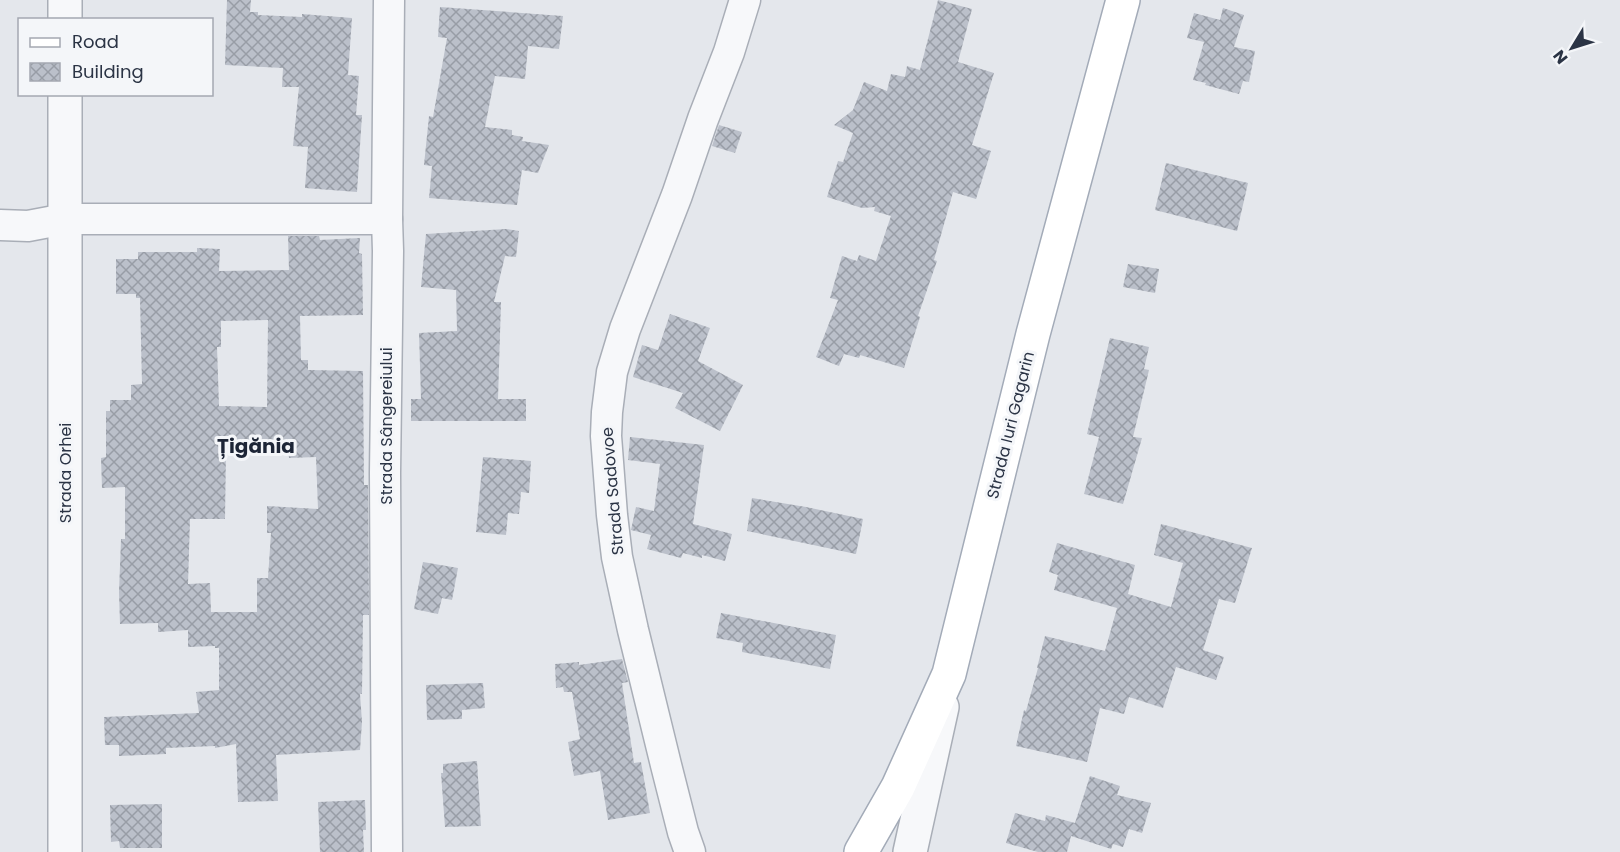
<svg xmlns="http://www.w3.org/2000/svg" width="1620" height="852" viewBox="0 0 1620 852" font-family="Poppins,sans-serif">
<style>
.building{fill:url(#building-cross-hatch);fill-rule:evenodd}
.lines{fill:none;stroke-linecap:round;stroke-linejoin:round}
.minor-casing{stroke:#a9aeb7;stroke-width:33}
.tertiary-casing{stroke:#a9aeb7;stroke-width:36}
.primary-casing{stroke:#a3abb8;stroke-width:36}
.minor{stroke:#f7f8fa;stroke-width:30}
.tertiary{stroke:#f7f8fa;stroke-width:33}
.primary{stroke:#fff;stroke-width:33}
.labels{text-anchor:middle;stroke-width:6;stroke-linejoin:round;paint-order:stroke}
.street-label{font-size:16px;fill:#2b3445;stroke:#f4f6f9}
.quarter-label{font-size:20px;font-weight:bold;fill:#1d2536;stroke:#f4f6f9}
</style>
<defs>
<pattern id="building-cross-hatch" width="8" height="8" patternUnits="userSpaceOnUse" patternTransform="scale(1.5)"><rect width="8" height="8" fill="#bbc0ca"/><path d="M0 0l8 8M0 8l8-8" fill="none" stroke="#989da6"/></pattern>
</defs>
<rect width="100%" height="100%" fill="#e4e7ec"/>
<g class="building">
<polygon points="227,0 251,0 250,12 258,12 258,15 302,17 302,14 352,18 348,75 359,76 356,115 362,115 357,192 305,188 308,147 293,146 299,87 282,87 283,68 225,65"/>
<polygon points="938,0 972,9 958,62 994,73 972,145 991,151 976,199 953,192 934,260 937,261 918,316 920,317 904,368 860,355 859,358 844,354 839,366 816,357 838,300 830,298 842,256 857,261 859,255 876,261 891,216 874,211 875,207 862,208 827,197 838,161 843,162 853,133 834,125 853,110 864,82 887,91 891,74 905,77 907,66 920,70"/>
<polygon points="440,7 563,16 559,49 528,46 525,79 495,76 485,127 512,130 512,135 523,137 522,141 549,145 538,173 522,170 517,205 429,198 432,166 424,165 429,116 433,117 447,38 438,37"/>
<polygon points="1223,8 1244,15 1234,47 1255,51 1249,82 1243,81 1239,94 1205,85 1206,83 1193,80 1204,42 1187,38 1194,13 1220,20"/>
<polygon points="719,125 742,132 735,153 712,146"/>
<polygon points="1166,163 1248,183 1237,231 1155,210"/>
<polygon points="506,229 519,231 516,257 505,256 494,302 501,302 498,399 526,399 526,421 411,421 411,399 421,399 419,333 457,331 456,290 421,287 426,234"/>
<path d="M288 236H319L320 240 360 238 359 253 362 254 363 315 300 316 301 360H308V370L363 371 364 485H368L369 615H363L362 694H360L362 722 360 750 276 755 278 801 238 802 236 744 215 748V746L166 748V754L119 756V745H105L104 717 199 713 196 692 219 690V648H215V646L188 647V630L158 632V623L120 624 119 592 121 539H125V487L102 488 101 458 106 457V411H110V400H131V385L142 384 140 298H136V294H116V259H138V252H197V248L220 249 219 271 289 270ZM268 320 267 407 219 406 217 347H221V321ZM288 447 289 458 316 457 318 509 267 506V533H271L268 578H257V612H211L210 583 188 584 190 519H225L226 449Z"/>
<polygon points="1128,264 1159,269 1155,293 1123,287"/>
<polygon points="670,314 710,328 698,361 743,385 720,431 675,408 683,393 633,377 642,345 658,350"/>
<polygon points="1110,338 1149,347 1144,369 1149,370 1133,437 1142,438 1123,504 1084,494 1099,437 1087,434"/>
<polygon points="630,437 704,445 693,524 732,534 725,561 702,555 702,558 683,553 681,558 647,549 651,535 631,530 636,507 654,511 660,464 628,460"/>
<polygon points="483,457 531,461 529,493 521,492 519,514 508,513 506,535 476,532"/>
<polygon points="752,498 806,507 863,519 856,554 747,531"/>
<polygon points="1161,524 1252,548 1235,603 1219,599 1203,650 1224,657 1216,680 1176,667 1163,708 1129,697 1124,714 1100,708 1087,762 1016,746 1024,710 1026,711 1038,668 1037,668 1045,636 1105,651 1117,608 1054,590 1058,575 1049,572 1057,543 1135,565 1128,594 1171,607 1183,563 1154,555"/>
<polygon points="423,562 458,568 452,600 442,598 438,614 414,609"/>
<polygon points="721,613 836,635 830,669 742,652 743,643 716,638"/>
<polygon points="622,659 628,682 622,683 634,763 641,762 650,813 608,820 600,771 574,776 568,742 580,739 572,692 564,692 563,687 556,688 555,664 579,662 579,665"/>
<polygon points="483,683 485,708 462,710 462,719 427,720 426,685"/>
<polygon points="477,761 481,826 445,827 441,773 443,773 443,764"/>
<polygon points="1090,776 1120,786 1117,795 1151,803 1142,833 1129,829 1123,847 1113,844 1111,849 1071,836 1067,852 1038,852 1006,843 1015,813 1045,821 1046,815 1075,823"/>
<polygon points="365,800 366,830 363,830 364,852 320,852 318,802"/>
<polygon points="162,804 162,848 120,848 119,841 111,842 110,805"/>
</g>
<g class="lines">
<defs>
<g id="minor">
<polyline points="0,225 28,226 65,219 387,219"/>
<polyline points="387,852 385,473 388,251 387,219 389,0"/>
<polyline points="690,852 683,832 666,765 633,630 617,557 612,515 606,436 607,412 612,372 625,329 677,195 703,119 729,52 745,0"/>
</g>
<g id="tertiary">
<polyline points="65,20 65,0"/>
<polyline points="65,852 65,94"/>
<polyline points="910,852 942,707"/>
</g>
<polyline id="primary" points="861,852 898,787 949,674 1033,334 1123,0"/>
</defs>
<use href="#minor" class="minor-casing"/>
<use href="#tertiary" class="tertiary-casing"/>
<use href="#primary" class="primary-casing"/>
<use href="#minor" class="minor"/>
<use href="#tertiary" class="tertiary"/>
<use href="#primary" class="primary"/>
</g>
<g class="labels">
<g class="street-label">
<text transform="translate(1010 425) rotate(-76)" y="6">Strada Iuri Gagarin</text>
<text transform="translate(386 426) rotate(-90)" y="6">Strada Sângereiului</text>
<text transform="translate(65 473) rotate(-90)" y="6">Strada Orhei</text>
<text transform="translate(612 491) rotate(-95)" y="6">Strada Sadovoe</text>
</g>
<g class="quarter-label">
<text x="256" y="453">Țigănia</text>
</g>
</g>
<rect x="18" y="18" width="195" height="78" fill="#f4f6f9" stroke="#a4a8b1" stroke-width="1.5"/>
<rect x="30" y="38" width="30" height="9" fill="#ffffff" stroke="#a4a8b1" stroke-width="1.5"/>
<text x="72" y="48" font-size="18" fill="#2b3445">Road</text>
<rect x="30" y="63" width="30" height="18" fill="url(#building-cross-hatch)" stroke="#a4a8b1" stroke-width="1.5"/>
<text x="72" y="78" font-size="18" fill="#2b3445">Building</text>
<g transform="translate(1572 48) rotate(232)" stroke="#f4f6f9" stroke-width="4.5" paint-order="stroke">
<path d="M0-4.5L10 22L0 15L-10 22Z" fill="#2b3445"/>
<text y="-9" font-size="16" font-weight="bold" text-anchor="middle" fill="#2b3445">N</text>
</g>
</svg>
